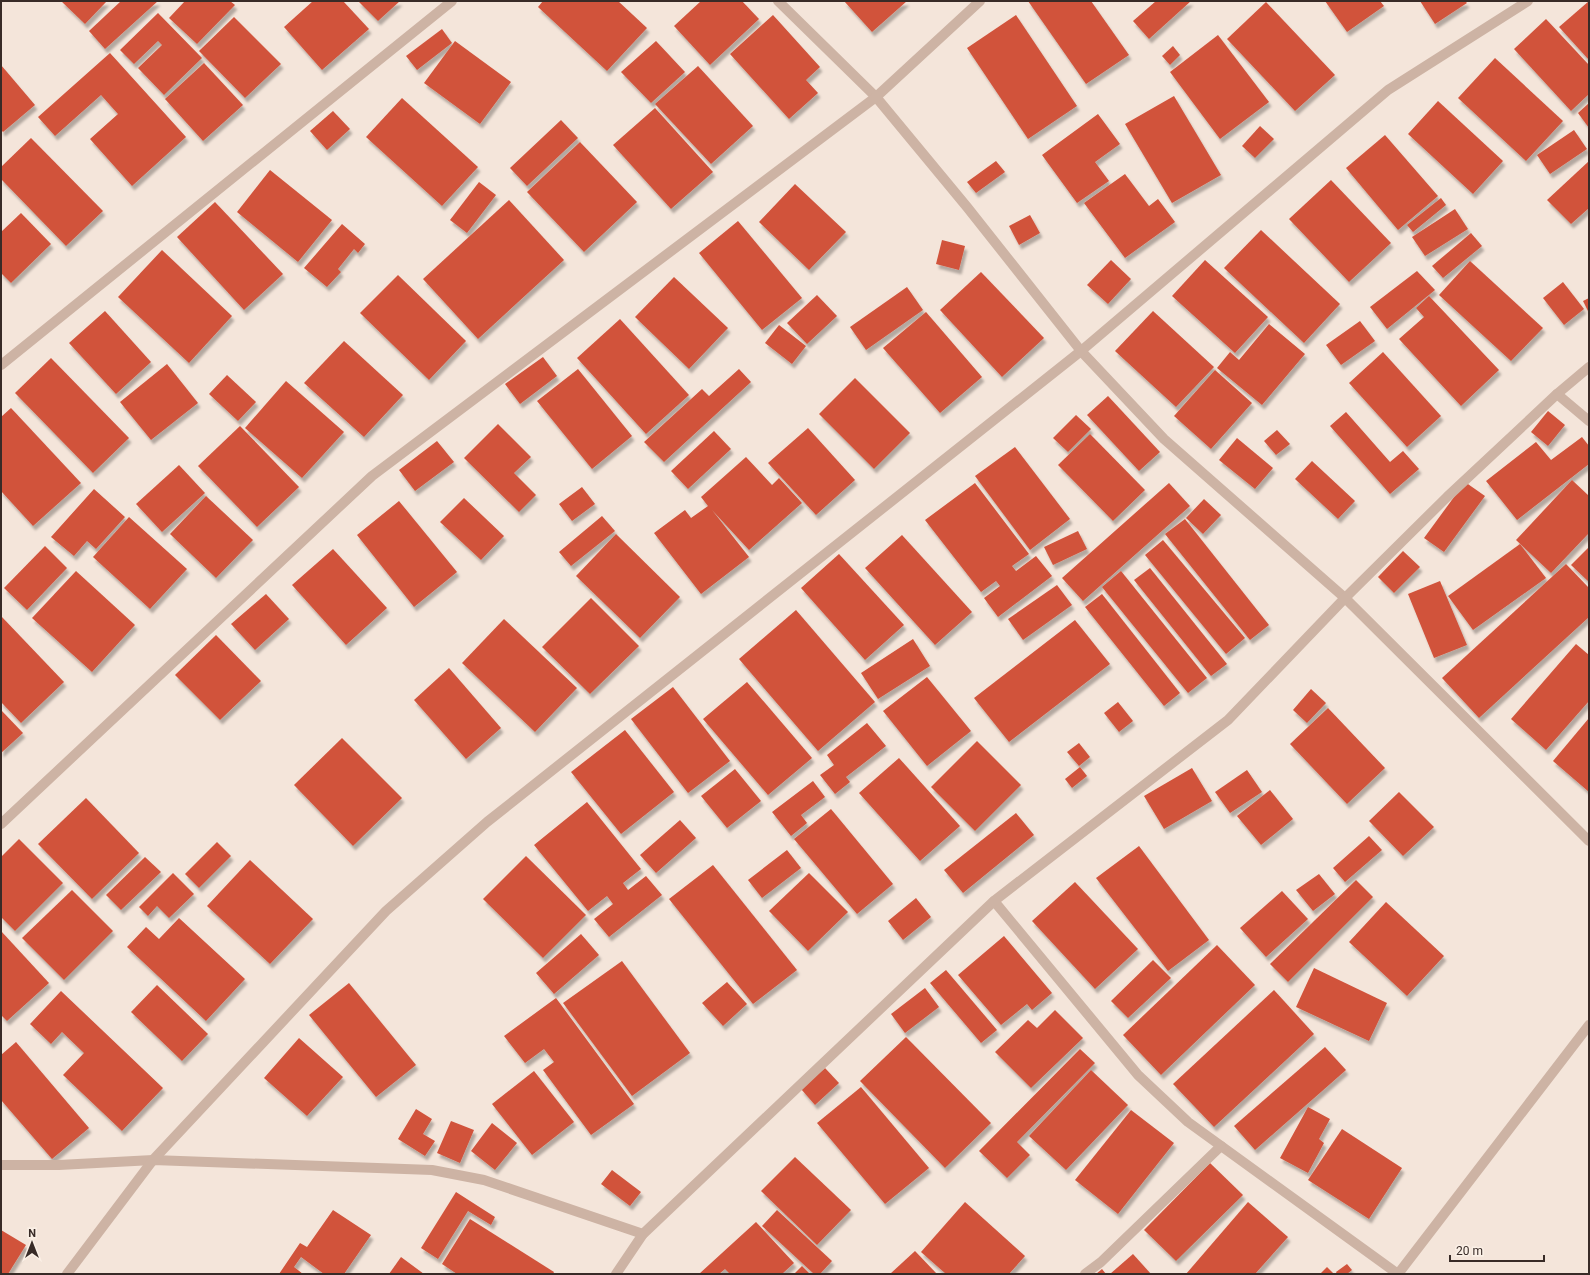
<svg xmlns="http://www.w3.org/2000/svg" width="1590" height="1275" viewBox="0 0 1590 1275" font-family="Roboto,sans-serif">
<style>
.building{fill:#d1523b;filter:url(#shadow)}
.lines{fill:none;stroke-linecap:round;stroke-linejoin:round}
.minor{stroke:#cdb3a4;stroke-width:10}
</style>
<defs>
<filter id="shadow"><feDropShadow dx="2.5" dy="4.5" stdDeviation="1" flood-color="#0004"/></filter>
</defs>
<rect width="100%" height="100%" fill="#f4e5da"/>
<g class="building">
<polygon points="61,1 107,1 85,24"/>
<polygon points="121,1 158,1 105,49 89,31"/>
<polygon points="185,1 230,1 235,5 197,44 169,18"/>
<polygon points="313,1 343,1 369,29 322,70 284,27"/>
<polygon points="358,1 400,1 378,21"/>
<polygon points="543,1 618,1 647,28 607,71 538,7"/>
<polygon points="701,1 742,1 759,19 710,65 674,26"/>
<polygon points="844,1 907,1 872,32"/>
<polygon points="1028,1 1091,1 1129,55 1086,84"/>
<polygon points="1156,1 1191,1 1149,39 1133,21"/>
<polygon points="1325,1 1380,1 1384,6 1347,32"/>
<polygon points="1420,1 1465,1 1467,3 1435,24"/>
<polygon points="1589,1 1589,60 1559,27"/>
<polygon points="1266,2 1335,75 1295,111 1227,39"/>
<polygon points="158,13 202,58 164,95 138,68 162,45 158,41 134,64 120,50"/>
<polygon points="773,15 820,67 806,80 818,93 789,119 730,54"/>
<polygon points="1016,15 1077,106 1028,139 967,48"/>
<polygon points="234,17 281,64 245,98 199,51"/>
<polygon points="1546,19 1589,65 1589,94 1571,111 1514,49"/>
<polygon points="442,29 452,43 417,70 406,56"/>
<polygon points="1218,35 1269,102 1220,139 1170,72"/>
<polygon points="455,41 511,82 480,124 424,83"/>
<polygon points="656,41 685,72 651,103 621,72"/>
<polygon points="1173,46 1180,55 1170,65 1162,56"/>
<polygon points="110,53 186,137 132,186 90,139 118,114 101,95 55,136 38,117"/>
<polygon points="1495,58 1563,121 1526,161 1458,98"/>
<polygon points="204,63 243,105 203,141 165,99"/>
<polygon points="1,65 35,105 3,132 1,130"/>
<polygon points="698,66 753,126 711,164 655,104"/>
<polygon points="1174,96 1221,175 1172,203 1125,124"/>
<polygon points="402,98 478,167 442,206 366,137"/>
<polygon points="1438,101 1503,161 1473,194 1408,134"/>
<polygon points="1589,103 1589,128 1578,113"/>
<polygon points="655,108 713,172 671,209 613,145"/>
<polygon points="333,111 350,129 327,150 310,131"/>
<polygon points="1098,114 1120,144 1095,162 1109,181 1077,203 1042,155"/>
<polygon points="561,120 578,138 527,186 510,168"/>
<polygon points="1260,126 1274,139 1255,158 1242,146"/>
<polygon points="1574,130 1587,149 1550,174 1537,155"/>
<polygon points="1385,135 1438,196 1398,230 1346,168"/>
<polygon points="31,138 103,211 66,246 1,179 1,167"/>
<polygon points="580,142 637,202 584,252 527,192"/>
<polygon points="996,161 1005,172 976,193 967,182"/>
<polygon points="1589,161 1589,208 1571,224 1547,200"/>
<polygon points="270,170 332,220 298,262 237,212"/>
<polygon points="1125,174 1149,206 1158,199 1175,222 1125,258 1084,203"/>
<polygon points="1331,180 1391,243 1349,282 1289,219"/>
<polygon points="479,182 496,195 467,233 450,220"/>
<polygon points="795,184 846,232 809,270 759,222"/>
<polygon points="1441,198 1446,205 1413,232 1407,225"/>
<polygon points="509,200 564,260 478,339 423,279"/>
<polygon points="215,202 283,274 244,310 177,237"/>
<polygon points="1455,209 1468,229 1425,256 1412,237"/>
<polygon points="21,213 51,244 11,283 1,273 1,232"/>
<polygon points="1030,215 1040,233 1019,245 1009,226"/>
<polygon points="738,221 802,298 762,330 699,253"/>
<polygon points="342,224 365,244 358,253 354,249 338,269 341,272 327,287 304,268"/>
<polygon points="1261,230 1340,304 1304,343 1224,268"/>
<polygon points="1471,233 1482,246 1443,278 1432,266"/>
<polygon points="942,240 965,246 959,270 936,264"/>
<polygon points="162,250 232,316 189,363 118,297"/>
<polygon points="1111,260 1131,279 1108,304 1087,285"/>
<polygon points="1205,260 1268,317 1235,353 1172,296"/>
<polygon points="1470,261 1543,328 1511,361 1439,295"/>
<polygon points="1417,271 1435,290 1387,329 1370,307"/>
<polygon points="981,272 1044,338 1002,377 940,310"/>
<polygon points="398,275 466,341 429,380 360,313"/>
<polygon points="674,277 728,328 689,369 635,317"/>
<polygon points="1563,282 1584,309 1564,325 1543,298"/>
<polygon points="907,287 923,310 866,350 850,327"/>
<polygon points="817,295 837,316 807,344 787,323"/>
<polygon points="1429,296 1499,370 1461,406 1399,339 1424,317 1416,308"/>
<polygon points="1589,298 1589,313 1583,301"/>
<polygon points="105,311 151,362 116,394 69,343"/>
<polygon points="1153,311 1214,367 1176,407 1115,351"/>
<polygon points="926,312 982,377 940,413 883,348"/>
<polygon points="620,319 689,395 646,434 577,358"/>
<polygon points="1360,321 1375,341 1341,365 1326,345"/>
<polygon points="1269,324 1305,354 1262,405 1217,368 1230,352 1239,360"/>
<polygon points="779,325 806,346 792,364 765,343"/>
<polygon points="344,341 403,395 364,437 304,383"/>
<polygon points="1383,352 1441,416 1407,447 1349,383"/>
<polygon points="543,357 557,376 520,404 505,384"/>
<polygon points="51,358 129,438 93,473 15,393"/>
<polygon points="167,364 198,403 151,440 120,402"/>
<polygon points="578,369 632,436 592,469 537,401"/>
<polygon points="739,369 751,382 664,462 644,442 702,389 709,396"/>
<polygon points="1215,370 1252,403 1211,449 1174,416"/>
<polygon points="227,375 256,402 238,421 209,394"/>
<polygon points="855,378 910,433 874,469 819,414"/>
<polygon points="286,381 344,432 302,478 245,428"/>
<polygon points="1108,396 1160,452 1139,471 1087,415"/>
<polygon points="11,408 81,483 33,526 1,491 1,417"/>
<polygon points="1548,411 1565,425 1548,446 1531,432"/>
<polygon points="1346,412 1390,462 1403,451 1419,469 1390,494 1330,426"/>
<polygon points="1076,415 1091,429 1068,452 1053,438"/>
<polygon points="498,424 531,457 514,473 536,495 519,512 464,458"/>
<polygon points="240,426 299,487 257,527 198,466"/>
<polygon points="808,428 855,480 816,515 768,463"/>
<polygon points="1277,430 1290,444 1276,455 1264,441"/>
<polygon points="714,431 731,449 688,489 671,471"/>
<polygon points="1090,434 1145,490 1113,521 1058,465"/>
<polygon points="1582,437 1589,446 1589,464 1517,520 1486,481 1536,442 1551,460"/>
<polygon points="1237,438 1273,468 1255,489 1219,460"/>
<polygon points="437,441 454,462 415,491 399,470"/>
<polygon points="1015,447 1070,519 1030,550 975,476"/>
<polygon points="746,457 772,485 779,478 802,503 749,550 712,510 749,557 701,594 654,533 685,510 691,518 708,506 701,497"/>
<polygon points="1312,461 1355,501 1338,519 1295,479"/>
<polygon points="179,465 205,493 162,532 136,504"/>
<polygon points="1572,480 1589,496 1589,533 1551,573 1516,540"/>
<polygon points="1465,482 1485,496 1444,552 1424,538"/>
<polygon points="975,483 1029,554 1012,566 1016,571 1036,556 1052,576 998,617 984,598 1000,586 996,581 981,592 925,520"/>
<polygon points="1169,483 1190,506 1083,601 1062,578"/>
<polygon points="582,487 595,504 572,521 559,504"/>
<polygon points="94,489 125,517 96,549 87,541 74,556 51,537"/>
<polygon points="206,496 253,540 216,578 170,534"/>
<polygon points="464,498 504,536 481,560 440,522"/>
<polygon points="1204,499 1221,515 1203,534 1186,518"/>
<polygon points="399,501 457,572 414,607 357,535"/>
<polygon points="602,516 615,531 571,566 559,552"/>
<polygon points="129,517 187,569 150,609 93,557"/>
<polygon points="1185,519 1269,625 1250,640 1165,534"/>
<polygon points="1078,531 1087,549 1053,565 1044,547"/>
<polygon points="616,534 680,597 640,638 576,576"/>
<polygon points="902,535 972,612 935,645 865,568"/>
<polygon points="1163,540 1245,638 1226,654 1145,555"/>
<polygon points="1520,544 1546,578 1473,630 1448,596"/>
<polygon points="45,546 67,568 27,610 4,588"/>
<polygon points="1589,547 1589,582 1571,565"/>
<polygon points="333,549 387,608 346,645 292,585"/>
<polygon points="1403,551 1420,567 1394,593 1378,577"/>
<polygon points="839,554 904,625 865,660 801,588"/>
<polygon points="1566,564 1589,588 1589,617 1479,718 1442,678"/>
<polygon points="1150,568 1227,664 1211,676 1134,580"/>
<polygon points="76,571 135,625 92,672 32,618"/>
<polygon points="1121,571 1207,678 1188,693 1102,587"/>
<polygon points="1440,581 1467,645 1434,658 1408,594"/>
<polygon points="1057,585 1072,605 1023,640 1008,619"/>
<polygon points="266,594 289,619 255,650 231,624"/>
<polygon points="1102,594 1180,693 1164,706 1085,607"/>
<polygon points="591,598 639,646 590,694 542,647"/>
<polygon points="796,610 875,702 818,751 739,659"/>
<polygon points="1,616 64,682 21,723 1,702"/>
<polygon points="504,619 577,688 535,732 462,663"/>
<polygon points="1075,620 1110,664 1009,742 974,698"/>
<polygon points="216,635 261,681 220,720 175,675"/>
<polygon points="913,639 930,666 878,699 861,673"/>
<polygon points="1576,644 1589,655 1589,701 1546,750 1511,719"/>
<polygon points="449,668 501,728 466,759 414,700"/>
<polygon points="927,677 971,731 927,766 883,711"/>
<polygon points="747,682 812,758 768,795 703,719"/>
<polygon points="673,687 730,761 688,793 631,719"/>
<polygon points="1311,689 1326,703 1307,723 1293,710"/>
<polygon points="1118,702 1133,721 1119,732 1104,713"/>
<polygon points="1328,708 1385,768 1347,804 1290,744"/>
<polygon points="1,710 23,733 1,753"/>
<polygon points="1589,718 1589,792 1553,761"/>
<polygon points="867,723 886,746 846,777 850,782 835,794 820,775 834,765 827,755"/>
<polygon points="625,730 674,792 621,834 571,772"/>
<polygon points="342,738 402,798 353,846 294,785"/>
<polygon points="977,741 1021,785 975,831 931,787"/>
<polygon points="1079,743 1090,757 1079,766 1067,752"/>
<polygon points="899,758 960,826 920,861 859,793"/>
<polygon points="1080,767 1087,776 1072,788 1065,779"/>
<polygon points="1192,768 1212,801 1164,829 1144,796"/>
<polygon points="735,769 761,801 727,828 701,796"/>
<polygon points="1247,770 1262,792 1230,813 1215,792"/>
<polygon points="813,781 825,797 801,815 807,823 791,836 772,812"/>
<polygon points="1270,790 1293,819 1261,845 1237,816"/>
<polygon points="1399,792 1434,827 1403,856 1369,821"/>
<polygon points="86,798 139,853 92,899 38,844"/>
<polygon points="587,802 641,869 623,883 628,890 646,876 662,895 609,937 594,919 613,904 607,896 588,911 534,845"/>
<polygon points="831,809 893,884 857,914 794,839"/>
<polygon points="1016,813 1034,835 963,893 944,870"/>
<polygon points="680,820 696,838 656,873 640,855"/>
<polygon points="1369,836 1382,850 1345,882 1333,868"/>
<polygon points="19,839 63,883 15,931 1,917 1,857"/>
<polygon points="217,842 231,856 199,888 185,874"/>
<polygon points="1139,846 1209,940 1168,971 1096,878"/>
<polygon points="787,850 801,868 762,898 748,880"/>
<polygon points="526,856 586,915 543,958 483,899"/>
<polygon points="145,857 161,872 121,910 106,895"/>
<polygon points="250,860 313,919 270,964 207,906"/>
<polygon points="713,865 797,970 753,1004 669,899"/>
<polygon points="173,873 194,894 169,918 157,906 148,916 139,907"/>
<polygon points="809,873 848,912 808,951 769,911"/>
<polygon points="1319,874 1335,894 1313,911 1296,890"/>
<polygon points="1356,880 1373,897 1288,982 1270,964"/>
<polygon points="1075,882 1138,949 1095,989 1032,921"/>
<polygon points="72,890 113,931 64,980 22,938"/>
<polygon points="1282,891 1308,919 1266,957 1240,928"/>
<polygon points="916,898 931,917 903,940 888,921"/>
<polygon points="1386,902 1444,956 1407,996 1349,942"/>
<polygon points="179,918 245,979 206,1021 127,947 146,927 159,939"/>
<polygon points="1,931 49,983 7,1021 1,1015"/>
<polygon points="581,934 599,955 554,994 536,973"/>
<polygon points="1004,936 1052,993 1032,1010 1027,1004 1001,1025 958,975"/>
<polygon points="1217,945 1255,985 1161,1075 1123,1035"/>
<polygon points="1153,960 1171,978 1128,1018 1111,1001"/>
<polygon points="622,961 690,1053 632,1096 563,1003"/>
<polygon points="1314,968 1387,1003 1369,1041 1296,1007"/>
<polygon points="946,970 997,1030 981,1043 930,983"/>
<polygon points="727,982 747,1004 723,1026 702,1003"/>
<polygon points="349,983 416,1065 376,1097 309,1015"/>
<polygon points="157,985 208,1034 182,1061 131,1012"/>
<polygon points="925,988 939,1007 905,1033 891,1014"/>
<polygon points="1274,990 1314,1034 1214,1127 1173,1084"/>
<polygon points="61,991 163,1088 122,1131 63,1075 84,1053 62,1032 51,1044 30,1024"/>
<polygon points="556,998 634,1104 591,1135 543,1070 554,1062 544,1049 525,1063 504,1036"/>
<polygon points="1055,1010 1083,1038 1031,1088 995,1052 1028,1020 1037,1028"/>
<polygon points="906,1037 991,1123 945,1168 860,1081"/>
<polygon points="299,1038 343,1077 307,1116 264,1078"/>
<polygon points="16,1042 89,1128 52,1159 1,1100 1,1055"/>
<polygon points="1325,1047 1346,1070 1255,1150 1234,1126"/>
<polygon points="1080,1049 1095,1063 1017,1142 1030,1155 1007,1178 979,1151"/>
<polygon points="825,1068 839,1083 815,1105 801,1089"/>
<polygon points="1091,1070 1128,1105 1066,1170 1029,1136"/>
<polygon points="534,1071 574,1122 532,1155 492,1104"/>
<polygon points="861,1087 929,1168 885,1204 817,1123"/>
<polygon points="1308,1107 1330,1119 1319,1139 1324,1143 1308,1173 1280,1158"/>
<polygon points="416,1109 432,1119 423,1134 435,1141 425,1156 398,1139"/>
<polygon points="1131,1110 1174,1143 1118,1214 1075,1180"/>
<polygon points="451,1121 474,1130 460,1163 437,1153"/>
<polygon points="492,1123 517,1143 495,1170 471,1151"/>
<polygon points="1342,1129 1402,1168 1369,1219 1308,1180"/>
<polygon points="795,1157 851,1210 817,1245 761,1191"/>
<polygon points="1210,1163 1243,1195 1176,1261 1144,1230"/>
<polygon points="612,1170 641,1192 630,1206 601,1184"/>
<polygon points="456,1192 495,1217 491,1225 468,1211 438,1259 421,1248"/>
<polygon points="965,1202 1025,1256 1009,1274 946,1274 921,1252"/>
<polygon points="1248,1202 1288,1237 1255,1274 1186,1274"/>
<polygon points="333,1210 371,1235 344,1274 324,1274 301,1257 294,1267 303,1274 279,1274 300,1243 307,1247"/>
<polygon points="777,1210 832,1261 820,1274 814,1274 762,1226"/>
<polygon points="470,1219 554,1272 553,1274 457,1274 442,1264"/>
<polygon points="756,1222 794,1263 782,1274 730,1274 725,1269 719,1274 699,1274"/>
<polygon points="1,1230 26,1245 8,1274 1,1274"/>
<polygon points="915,1251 937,1274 890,1274"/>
<polygon points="1133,1254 1151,1274 1110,1274"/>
<polygon points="401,1257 424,1274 389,1274"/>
<polygon points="1347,1264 1352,1270 1347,1274 1337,1274 1336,1272"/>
<polygon points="802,1266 810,1274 794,1274"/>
<polygon points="1327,1267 1334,1274 1320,1274"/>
<polygon points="1102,1269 1106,1274 1096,1274"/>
</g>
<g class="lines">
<g class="minor">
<polyline points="778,1 876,97 967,207 1081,351 1164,439 1345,598 1589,841"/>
<polyline points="1,365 452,1"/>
<polyline points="1557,394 1589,421"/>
<polyline points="1,824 372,476 876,97 980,1"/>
<polyline points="994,901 1138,1075 1188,1122 1398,1274 1589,1025"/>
<polyline points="1,1165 59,1165 153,1160 432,1170 484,1180 643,1234"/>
<polyline points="67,1274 153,1160 386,911 487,822 1081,351 1388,90 1528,1"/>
<polyline points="616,1274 643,1234 994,901 1228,720 1345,598 1447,497 1557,394 1589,367"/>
<polyline points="1085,1274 1101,1262 1221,1146"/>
</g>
</g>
<rect width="1590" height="1275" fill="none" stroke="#382b27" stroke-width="4"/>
<g transform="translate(32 1243)" stroke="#fbf0e6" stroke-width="3" paint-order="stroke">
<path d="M0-3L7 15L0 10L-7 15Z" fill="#382b27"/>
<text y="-6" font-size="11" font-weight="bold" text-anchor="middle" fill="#382b27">N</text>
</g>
<path d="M1450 1255v6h94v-6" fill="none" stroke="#382b27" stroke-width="2"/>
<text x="1456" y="1255" font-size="12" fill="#382b27" stroke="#fbf0e6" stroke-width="3" paint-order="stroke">20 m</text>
</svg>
